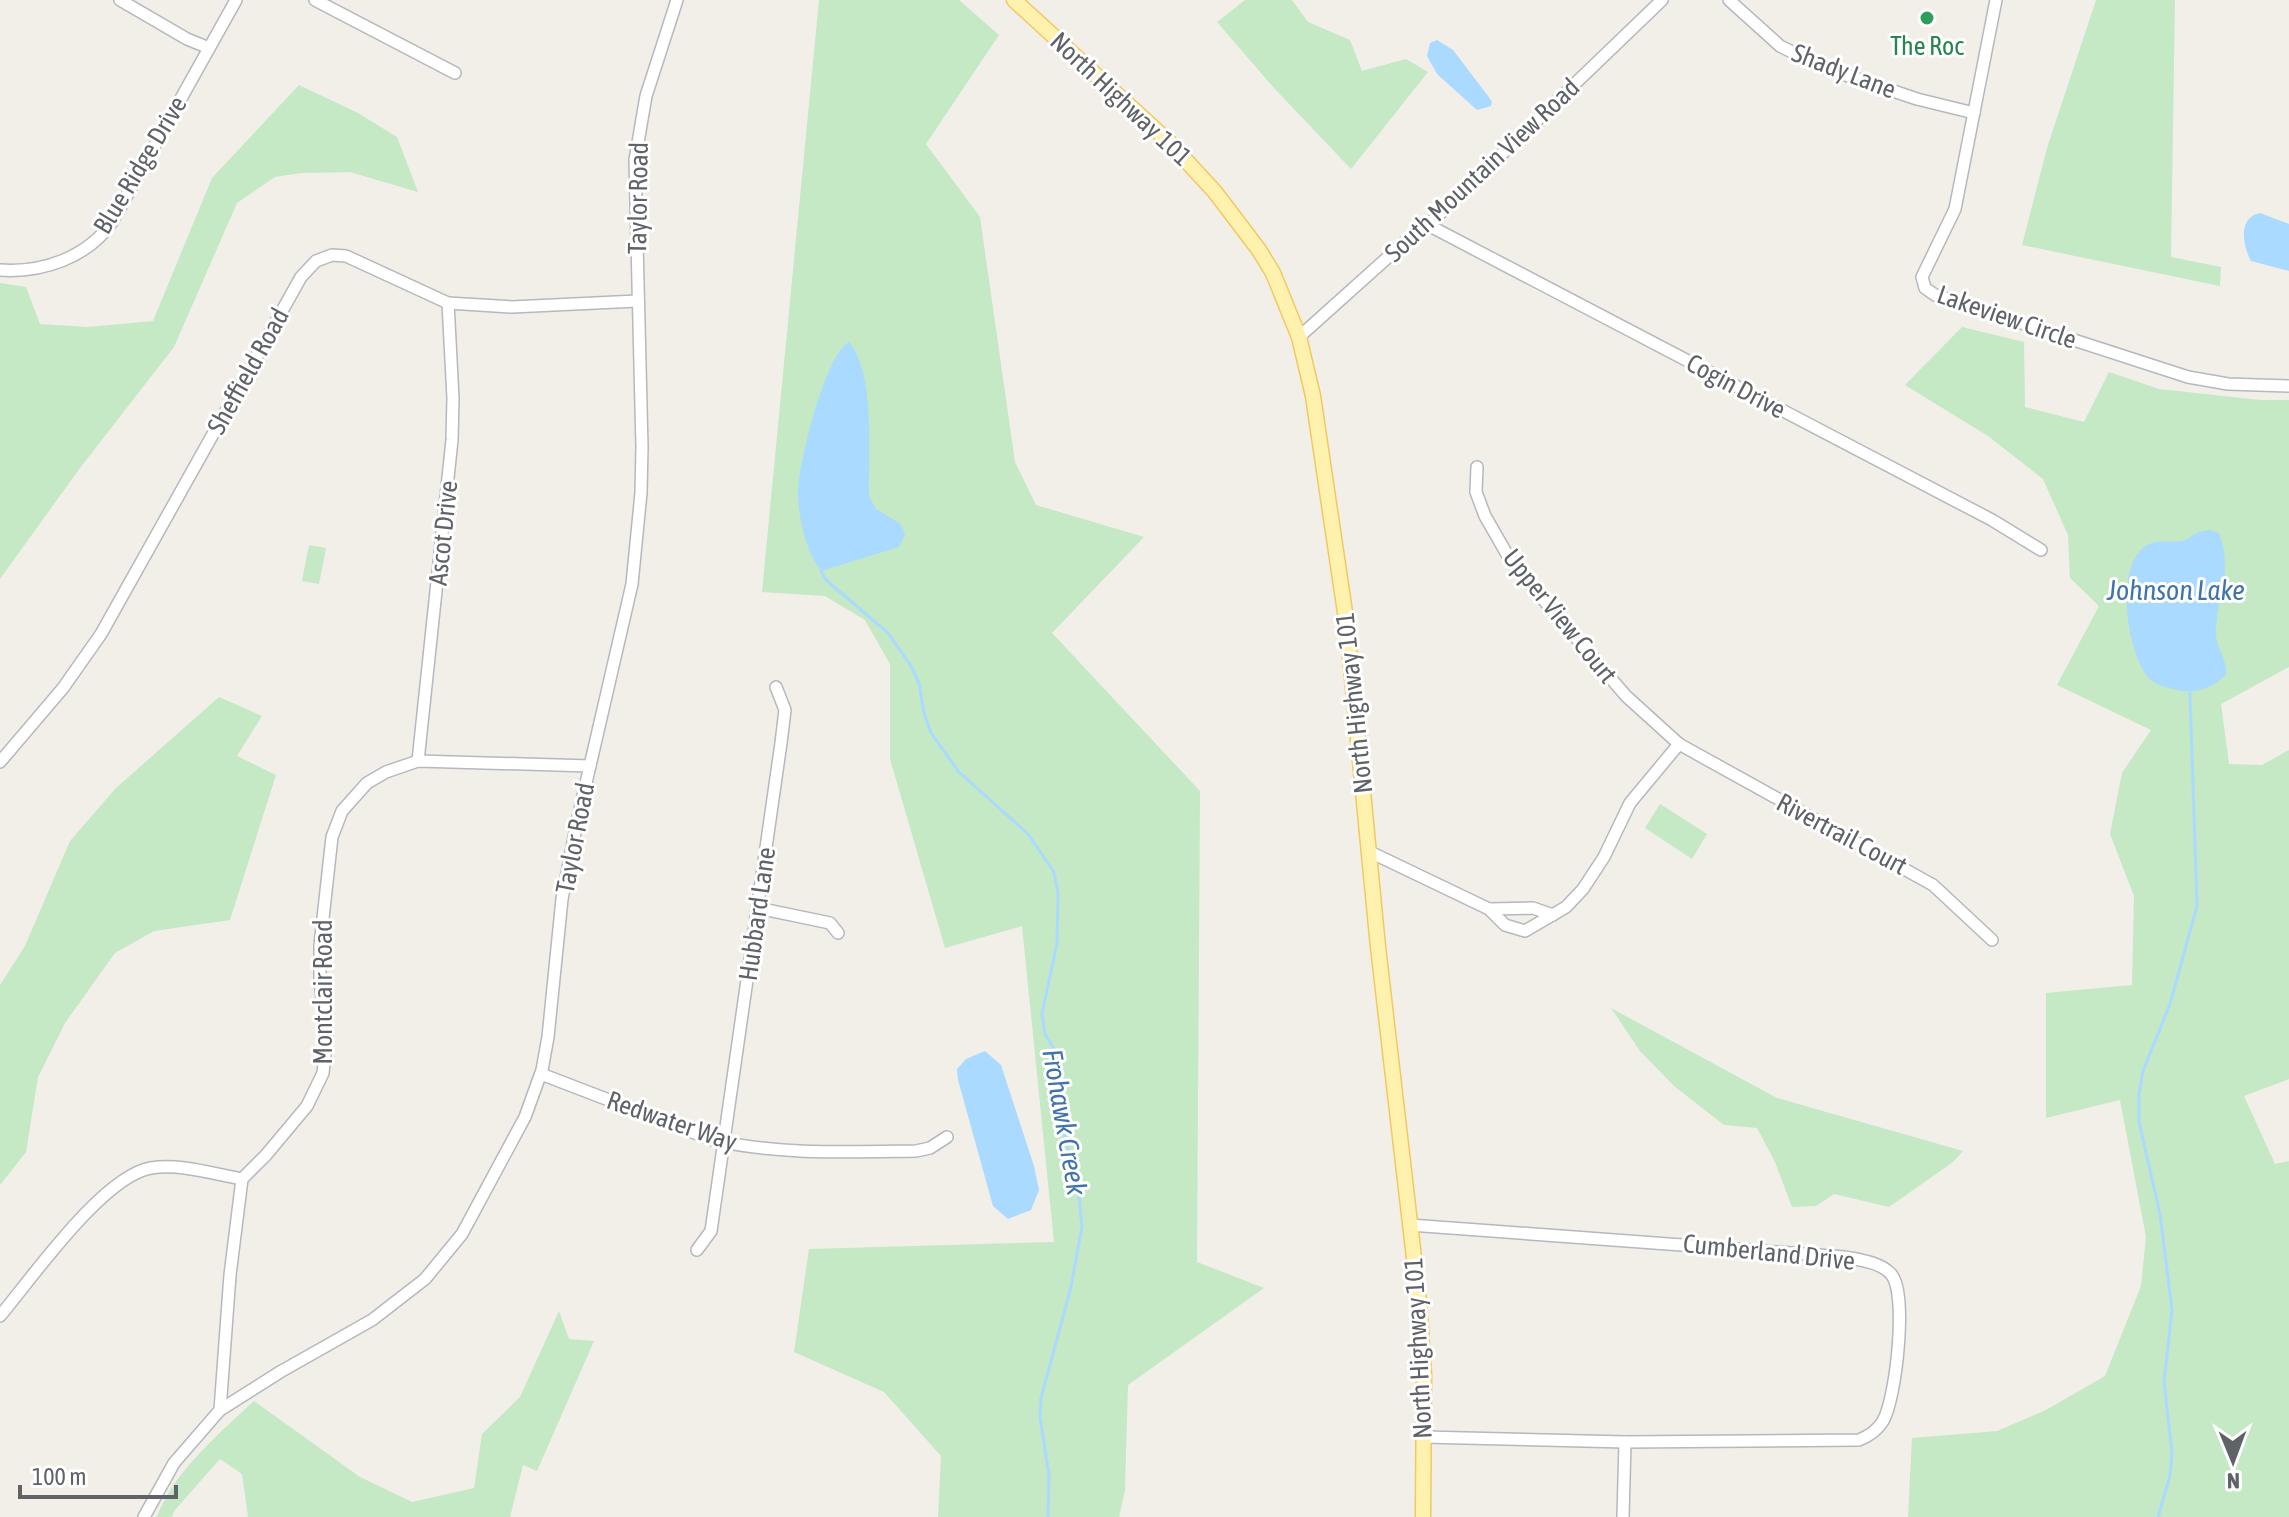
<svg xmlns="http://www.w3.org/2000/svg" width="2289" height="1517" viewBox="0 0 2289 1517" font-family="'Asap Condensed',sans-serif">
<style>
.green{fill:#c5e8c5}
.water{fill:#aadaff}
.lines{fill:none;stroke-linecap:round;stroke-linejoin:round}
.stream{stroke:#aadaff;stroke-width:3}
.minor-casing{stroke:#b5b8bc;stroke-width:14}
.major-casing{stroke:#f2c960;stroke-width:17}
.minor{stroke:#fff;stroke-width:11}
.major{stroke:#fff2af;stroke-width:14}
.leisure-dot{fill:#2e9e5b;stroke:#fff;stroke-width:3}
.labels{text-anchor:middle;stroke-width:6;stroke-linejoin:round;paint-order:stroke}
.leisure-label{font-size:26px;fill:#27864d;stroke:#fff}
.street-label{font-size:26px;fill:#5f6368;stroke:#fff}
.water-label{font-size:28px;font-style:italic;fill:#4174aa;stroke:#fff}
</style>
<rect width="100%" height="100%" fill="#f1efe8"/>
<g class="green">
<polygon points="819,0 959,0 999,35 926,144 980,217 1015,462 1036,505 1144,537 1052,633 1200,791 1197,1262 1264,1288 1128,1385 1125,1490 1119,1517 938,1517 941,1456 884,1392 794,1352 809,1249 1054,1242 1022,926 945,948 890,759 890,664 865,620 825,596 762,592"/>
<polygon points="1245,0 1292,0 1308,22 1350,40 1362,71 1406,59 1428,72 1351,169 1274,88 1217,22"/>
<polygon points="2096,0 2175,0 2171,257 2221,267 2220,286 2022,245 2047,148"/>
<polygon points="299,85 358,113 397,137 418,192 350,172 301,173 275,177 237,203 174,347 80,468 0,579 0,283 26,287 40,324 88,327 153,321 212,178"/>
<polygon points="1962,327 2024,342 2025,407 2084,422 2109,372 2159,389 2260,400 2289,400 2289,667 2221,704 2229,764 2262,765 2289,750 2289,1079 2244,1096 2275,1164 2289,1161 2289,1517 1908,1517 1912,1438 1997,1431 2046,1410 2105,1376 2141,1286 2146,1237 2120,1100 2046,1118 2046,993 2132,985 2134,896 2110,834 2122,773 2151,730 2057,685 2099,606 2070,578 2068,535 2043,479 1988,436 1905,385"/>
<polygon points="309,545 326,548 319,584 302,581"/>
<polygon points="219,697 262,716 237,756 276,775 230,920 154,931 115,953 65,1023 38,1077 26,1152 0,1185 0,985 25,946 70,841 116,788"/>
<polygon points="1660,804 1707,834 1692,859 1645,828"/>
<polygon points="1611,1008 1777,1098 1963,1151 1953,1162 1889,1207 1834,1194 1816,1206 1792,1207 1775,1162 1757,1128 1724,1125 1674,1086 1640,1051"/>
<path d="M559 1311 569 1339 594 1341 537 1471 523 1465 510 1517H248L242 1474 220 1459 174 1511 172 1517H157C173 1472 220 1433 254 1401L360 1477 412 1502 474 1488 482 1434 520 1397Z"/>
</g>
<g class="water">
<polygon points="1437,40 1453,50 1488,96 1492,102 1491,106 1477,110 1437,74 1427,56 1430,43"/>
<path d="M2260 213 2289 224V271L2251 261C2243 246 2237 218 2260 213Z"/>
<path d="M849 342C876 374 868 455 869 496L876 509 901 524 905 534 899 547 821 571C806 551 799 521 798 496 797 468 825 354 849 342Z"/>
<path d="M2210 530 2219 533C2234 573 2216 596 2216 633 2216 649 2228 660 2226 675 2211 689 2196 694 2176 690 2166 687 2156 686 2149 678 2127 653 2114 566 2146 546 2158 538 2170 543 2182 541 2193 538 2193 531 2210 530Z"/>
<polygon points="985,1051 1001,1065 1034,1166 1039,1190 1031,1210 1008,1219 993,1206 958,1080 957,1069 966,1059"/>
</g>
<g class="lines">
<g class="stream">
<polyline points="821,571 826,580 888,633 911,666 919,683 924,713 931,733 959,772 1028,834 1054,872 1058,893 1057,943 1042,1014 1045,1034 1056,1052 1061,1071 1058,1113 1077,1179 1082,1226 1071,1287 1041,1398 1040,1417 1049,1475 1048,1517"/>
<polyline points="2158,1517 2170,1476 2172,1453 2164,1381 2172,1310 2160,1214 2139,1122 2139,1094 2143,1071 2170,1004 2197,906 2190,693"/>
</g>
<defs>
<g id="minor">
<polyline points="120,0 187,39 209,48"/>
<polyline points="315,0 455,73"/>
<polyline points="1729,0 1780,46 1822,67 1917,99 1974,113"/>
<polyline points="1996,0 1955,209 1922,277 1925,288 1935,295 2188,377 2228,384 2289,386"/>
<polyline points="1428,225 1992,520 2041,550"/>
<path d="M0 270C42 273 87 258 112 222L236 0"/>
<polyline points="1299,337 1406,241 1428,225 1662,0"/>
<polyline points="1477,467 1476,492 1485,516 1512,563 1626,696 1679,744 1933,885 1992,940"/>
<polyline points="418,761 452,440 453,398 448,303"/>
<polyline points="0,762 63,688 101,634 301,277 316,261 332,255 346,256 448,303 512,307 637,301"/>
<polyline points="1370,852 1489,909 1505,925 1525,931 1566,907 1583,889 1604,857 1630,803 1679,744"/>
<polyline points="758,908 830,923 838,933"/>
<polyline points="1490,909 1533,908 1553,915"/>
<path d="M541 1074 713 1140C780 1155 848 1152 916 1151L930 1148 947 1137"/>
<path d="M1410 1225 1845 1257C1860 1260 1880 1262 1891 1274 1908 1293 1896 1399 1883 1421 1877 1431 1869 1436 1859 1440L1625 1442 1424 1437"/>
<polyline points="697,1250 711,1231 781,743 785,710 776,687"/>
<path d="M0 1316C32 1278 103 1176 151 1168 180 1163 213 1174 242 1179"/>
<polyline points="220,1410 230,1275 242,1179 266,1155 307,1106 323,1073 327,1034 320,982 320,945 332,837 342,811 367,783 386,772 418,761 590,766"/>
<polyline points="144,1517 174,1463 220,1410 280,1372 372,1320 425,1279 462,1234 525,1117 542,1070 548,1037 562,899 577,822 632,584 641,493 642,447 635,160 646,96 677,0"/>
<polyline points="1623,1517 1625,1442"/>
</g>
<polyline id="major" points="1014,0 1169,142 1215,192 1259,250 1273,273 1299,337 1313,396 1347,626 1378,947 1419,1301 1424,1375 1423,1517"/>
</defs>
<use href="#minor" class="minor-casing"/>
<use href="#major" class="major-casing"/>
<use href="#minor" class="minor"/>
<use href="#major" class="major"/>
</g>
<circle class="leisure-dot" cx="1927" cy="18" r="8"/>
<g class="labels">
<g class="leisure-label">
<text x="1927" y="55">The Roc</text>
</g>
<g class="street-label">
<text transform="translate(1844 71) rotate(21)" y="9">Shady Lane</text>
<text transform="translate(1121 99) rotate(43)" y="9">North Highway 101</text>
<text transform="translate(140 165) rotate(-59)" y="9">Blue Ridge Drive</text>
<text transform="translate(1482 170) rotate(-43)" y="9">South Mountain View Road</text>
<text transform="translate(638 198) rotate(-89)" y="9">Taylor Road</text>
<text transform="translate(2007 317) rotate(19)" y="9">Lakeview Circle</text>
<text transform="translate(248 371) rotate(-61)" y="9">Sheffield Road</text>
<text transform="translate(1736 386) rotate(28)" y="9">Cogin Drive</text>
<text transform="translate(443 533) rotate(-84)" y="9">Ascot Drive</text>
<text transform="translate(1560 616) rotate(51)" y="9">Upper View Court</text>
<text transform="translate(1354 703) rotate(-96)" y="9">North Highway 101</text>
<text transform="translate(1842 834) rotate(28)" y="9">Rivertrail Court</text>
<text transform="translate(575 838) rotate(-79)" y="9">Taylor Road</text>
<text transform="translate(757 914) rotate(-82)" y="9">Hubbard Lane</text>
<text transform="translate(323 992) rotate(-90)" y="9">Montclair Road</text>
<text transform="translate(672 1121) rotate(19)" y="9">Redwater Way</text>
<text transform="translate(1769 1252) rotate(6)" y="9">Cumberland Drive</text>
<text transform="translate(1418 1348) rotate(-93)" y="9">North Highway 101</text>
</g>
<g class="water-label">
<text x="2176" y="600">Johnson Lake</text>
<text transform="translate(1065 1122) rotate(80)" y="10">Frohawk Creek</text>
</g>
</g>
<g transform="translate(2233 1461) rotate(179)" stroke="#ffffff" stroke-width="6" paint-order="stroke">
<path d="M0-6L14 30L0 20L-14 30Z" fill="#5f6368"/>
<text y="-12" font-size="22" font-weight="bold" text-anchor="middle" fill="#5f6368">N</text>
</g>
<path d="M20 1485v12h156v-12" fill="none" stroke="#5f6368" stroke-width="4"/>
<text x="32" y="1485" font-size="24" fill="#5f6368" stroke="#ffffff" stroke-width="6" paint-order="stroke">100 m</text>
</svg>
